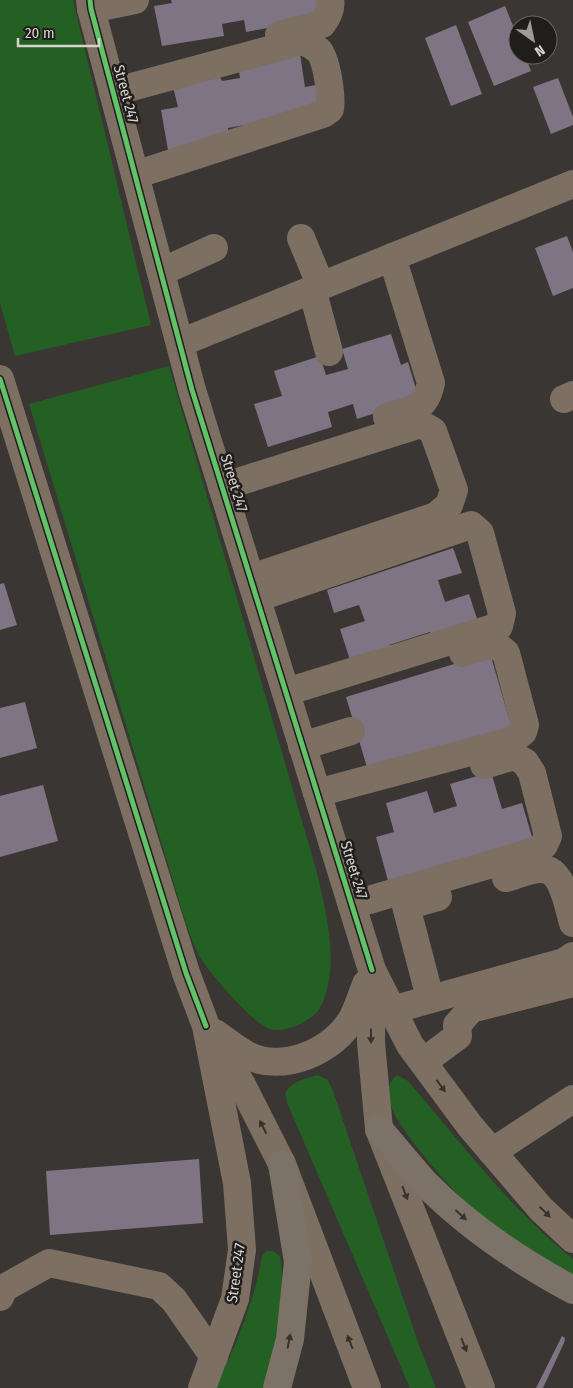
<svg xmlns="http://www.w3.org/2000/svg" width="573" height="1388" viewBox="0 0 573 1388" font-family="'Fira Sans Condensed',sans-serif">
<style>
.green{fill:#246024}
.building{fill:#7e7483}
.lines{fill:none;stroke-linecap:round;stroke-linejoin:round}
.minor{stroke:#7d6f62;stroke-width:28}
.major{stroke:#7d7267;stroke-width:28}
.cycleway-casing{stroke:#201e1c;stroke-width:8}
.cycleway{stroke:#61c268;stroke-width:5}
.oneway{fill:#37322e}
.oneway2{fill:#37332f}
.labels{text-anchor:middle;stroke-width:5;stroke-linejoin:round;paint-order:stroke}
.street-label{font-size:15px;fill:#d6d2d0;stroke:#201e1c}
</style>
<rect width="100%" height="100%" fill="#393634"/>
<g class="green">
<polygon points="0,0 73,0 151,325 15,356 0,303"/>
<path d="M169 366 316 869C326 911 340 963 322 1004 317 1015 309 1019 300 1024 292 1028 278 1032 270 1029 253 1024 209 972 199 956 194 946 190 934 186 924L29 404Z"/>
<path d="M317 1075 327 1079 332 1088 419 1345 436 1388H410L288 1105 285 1094C291 1081 305 1079 317 1075Z"/>
<path d="M397 1075 408 1081C460 1141 510 1209 573 1259V1280C544 1260 508 1240 482 1218 459 1198 400 1133 391 1106 387 1094 387 1083 397 1075Z"/>
<path d="M266 1251H273L280 1256C287 1300 276 1345 267 1388H215C236 1345 254 1304 262 1256Z"/>
</g>
<g class="building">
<polygon points="171,0 319,0 322,18 246,32 244,20 222,24 224,36 162,46 154,6 172,3"/>
<polygon points="505,6 518,38 518,55 525,55 531,71 494,86 468,22"/>
<polygon points="456,25 482,94 451,106 425,38"/>
<polygon points="300,54 305,87 321,84 323,104 250,124 228,128 229,137 168,150 161,110 178,107 172,83 217,70 222,81 240,78 238,64"/>
<polygon points="558,78 573,117 573,125 551,134 533,87"/>
<polygon points="567,236 573,252 573,288 553,296 535,248"/>
<polygon points="391,334 401,365 408,362 419,399 357,419 353,404 328,412 332,427 268,447 254,404 282,396 274,371 320,356 326,375 348,369 342,349"/>
<polygon points="453,548 462,573 438,580 445,602 469,594 479,625 432,640 430,632 389,645 392,653 352,666 340,629 365,621 359,605 334,613 327,590"/>
<polygon points="4,583 17,625 0,630 0,584"/>
<polygon points="490,653 513,732 369,774 346,697"/>
<polygon points="25,702 37,748 0,758 0,708"/>
<polygon points="491,772 502,809 522,803 535,847 390,888 376,837 394,832 386,803 427,791 434,813 457,806 450,784"/>
<polygon points="43,785 58,841 0,857 0,796"/>
<polygon points="199,1159 203,1223 50,1235 46,1171"/>
<polygon points="562,1336 565,1338 564,1343 543,1388 536,1388"/>
</g>
<g class="lines">
<g class="minor">
<polyline points="90,0 91,9 192,390 372,970 410,1045 470,1126 541,1209 573,1239"/>
<polyline points="91,9 135,0"/>
<path d="M279 35 322 24C327 17 332 9 330 0"/>
<path d="M113 92 302 41C309 44 314 46 319 51 327 61 332 97 330 109L323 114 135 175"/>
<polyline points="301,238 321,286"/>
<polyline points="161,272 214,248"/>
<polyline points="312,289 329,352"/>
<polyline points="180,343 573,184"/>
<polyline points="0,379 186,973 206,1026 237,1183 242,1250 235,1299 202,1388"/>
<polyline points="564,399 573,395"/>
<path d="M387 417C412 410 425 411 431 383L392 257"/>
<polyline points="222,487 421,424 433,431 454,490 449,505 436,516 251,578"/>
<polyline points="257,598 471,525 480,533 502,613 499,626 286,692"/>
<polyline points="302,746 351,731"/>
<polyline points="317,793 511,741 523,732 525,725 506,653 494,643 463,653"/>
<path d="M506 878C517 875 530 869 541 869 563 868 568 907 573 923"/>
<polyline points="352,905 536,851 544,845 548,836 532,773 525,762 514,756 484,765"/>
<polyline points="372,974 371,1043 379,1129 481,1388"/>
<polyline points="430,998 406,906 438,897"/>
<polyline points="392,1010 564,962 573,956"/>
<path d="M215 1033C225 1040 236 1049 247 1055 282 1074 335 1051 353 1017 358 1007 362 995 366 984"/>
<polyline points="216,1042 242,1085 282,1164 367,1388"/>
<polyline points="423,1062 458,1036 457,1025 471,1009 573,983"/>
<polyline points="492,1152 573,1099"/>
<polyline points="0,1297 4,1288 49,1263 159,1286 174,1300 214,1357"/>
</g>
<g class="major">
<path d="M379 1129C394 1147 409 1165 424 1182 467 1226 519 1261 573 1290"/>
<polyline points="277,1388 290,1339 298,1262 282,1164"/>
</g>
<defs>
<g id="cycleway">
<polyline points="90,0 91,9 192,390 372,970"/>
<polyline points="0,379 186,973 206,1026"/>
</g>
</defs>
<use href="#cycleway" class="cycleway-casing"/>
<use href="#cycleway" class="cycleway"/>
</g>
<defs><path id="oneway-solid" d="M-6-.8H1V-3.2L6.5 0L1 3.2V.8H-6Z" transform="scale(1.25)"/></defs>
<g class="oneway">
<use href="#oneway-solid" transform="translate(371 1036) rotate(90)"/>
<use href="#oneway-solid" transform="translate(441 1086) rotate(54)"/>
<use href="#oneway-solid" transform="translate(263 1127) rotate(-117)"/>
<use href="#oneway-solid" transform="translate(405 1193) rotate(69)"/>
<use href="#oneway-solid" transform="translate(545 1212) rotate(45)"/>
<use href="#oneway-solid" transform="translate(350 1342) rotate(-111)"/>
<use href="#oneway-solid" transform="translate(464 1345) rotate(69)"/>
</g>
<g class="oneway2">
<use href="#oneway-solid" transform="translate(461 1215) rotate(42)"/>
<use href="#oneway-solid" transform="translate(289 1341) rotate(-79)"/>
</g>
<g class="labels">
<g class="street-label">
<text transform="translate(126 94) rotate(75)" y="5">Street 247</text>
<text transform="translate(234 483) rotate(73)" y="5">Street 247</text>
<text transform="translate(354 870) rotate(73)" y="5">Street 247</text>
<text transform="translate(236 1273) rotate(-82)" y="5">Street 247</text>
</g>
</g>
<g transform="translate(533 40) rotate(147)"><circle r="24" fill="#201e1c" stroke="#696664"/>
<path d="M0-4L9 19L0 12L-9 19Z" fill="#9f9b99"/>
<text y="-8" font-size="14" font-weight="bold" text-anchor="middle" fill="#d6d2d0">N</text>
</g>
<path d="M18 38v8h81v-8" fill="none" stroke="#d6d2d0" stroke-width="2.5"/>
<text x="25" y="38" font-size="15" fill="#d6d2d0" stroke="#201e1c" stroke-width="4" paint-order="stroke">20 m</text>
</svg>
